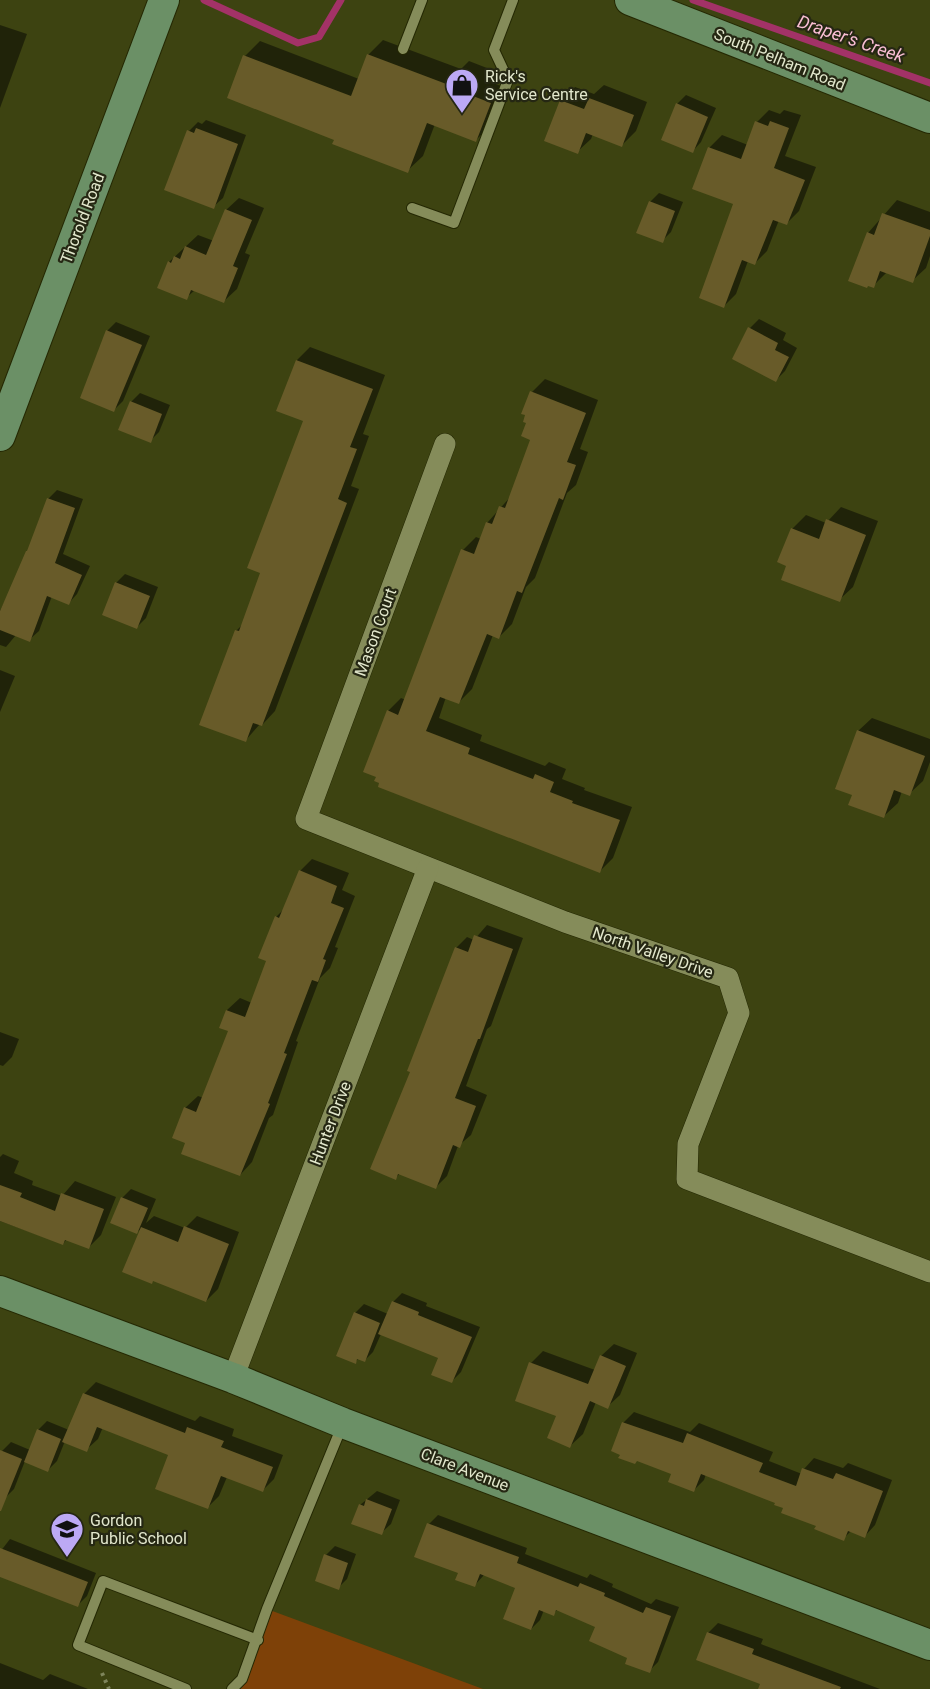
<svg xmlns="http://www.w3.org/2000/svg" width="930" height="1689" viewBox="0 0 930 1689" font-family="Roboto,sans-serif">
<style>
.green{fill:#7e4108}
.shadow{fill:#0007}
.lines{fill:none;stroke-linecap:round;stroke-linejoin:round}
.stream{stroke:#a33267;stroke-width:7}
.building{fill:#685b29}
.lane-casing{stroke:#242803;stroke-width:12}
.street-casing{stroke:#242803;stroke-width:22}
.secondary-casing{stroke:#242803;stroke-width:32}
.path{stroke:#7f855c;stroke-width:4;stroke-dasharray:3 4.5;stroke-linecap:butt}
.lane{stroke:#858c5a;stroke-width:10}
.street{stroke:#858c5a;stroke-width:21}
.secondary{stroke:#6b9066;stroke-width:30}
.labels{text-anchor:middle;stroke-width:4.5;stroke-linejoin:round;paint-order:stroke}
.street-label{font-size:16px;fill:#e2e7cc;stroke:#252713}
.poi-label{font-size:16px;fill:#e2e7cc;stroke:#252713;text-anchor:start}
.water-label{font-size:18px;font-style:italic;fill:#fabed4;stroke:#252713}
</style>
<rect width="100%" height="100%" fill="#3d4311"/>
<polygon class="green" points="267,1609 483,1689 237,1689"/>
<g class="shadow">
<polygon points="0,25 27,34 0,108"/>
<polygon points="383,40 461,69 469,61 492,70 488,81 506,88 491,125 476,140 435,124 423,156 407,171 336,139 245,56 260,41 359,79 368,55"/>
<polygon points="604,85 647,102 636,131 622,145 593,134 591,139 577,152 546,140 562,101 575,87 594,94"/>
<polygon points="686,95 716,108 701,142 692,152 677,104"/>
<polygon points="769,110 780,114 784,110 801,115 785,156 816,167 799,211 787,223 779,220 767,251 755,263 748,261 736,294 724,306 735,204 694,188 710,147 722,135 748,145 757,122"/>
<polygon points="206,120 246,135 223,198 213,207 189,131 198,122 202,124"/>
<polygon points="659,193 683,202 671,232 662,241 650,202"/>
<polygon points="239,198 264,208 245,253 250,255 237,289 224,301 195,290 186,298 169,262 198,235 214,241 226,210"/>
<polygon points="897,200 930,212 930,256 926,268 912,281 887,272 873,286 868,233"/>
<polygon points="759,319 786,333 783,340 797,348 785,371 776,380 734,358 750,328"/>
<polygon points="116,322 150,336 123,401 114,410 107,331"/>
<polygon points="310,347 385,375 363,434 369,436 351,486 359,489 275,711 262,725 260,724 246,740 236,631 243,624 262,572 305,420 278,410 297,360"/>
<polygon points="545,379 598,400 580,449 588,452 576,485 567,493 535,578 526,587 512,624 499,637 493,635 472,689 459,702 446,697 439,718 482,735 480,741 545,766 549,762 566,769 562,779 585,788 584,790 632,807 613,858 600,871 388,711 401,698 406,700 463,550 476,537 481,539 487,523 512,495 532,439 528,422 532,392"/>
<polygon points="140,393 170,405 159,432 150,441 131,402"/>
<polygon points="57,490 83,499 63,554 90,566 77,594 68,604 52,596 39,631 29,640 16,635 6,647 0,645 0,611 30,549 48,499"/>
<polygon points="841,507 878,521 853,587 839,600 788,565 792,529 806,515 826,523"/>
<polygon points="125,574 158,587 146,618 137,627 116,583"/>
<polygon points="0,670 15,676 0,712"/>
<polygon points="872,718 930,739 930,762 923,781 909,794 902,791 898,803 884,816 854,794 858,731"/>
<polygon points="312,859 349,873 342,890 355,896 335,947 338,948 330,968 320,978 296,1041 298,1042 273,1115 269,1118 252,1162 240,1175 187,1143 185,1108 198,1096 204,1098 229,1030 221,1027 227,1010 240,998 252,1003 268,960 276,917 285,908 300,871"/>
<polygon points="487,925 523,938 491,1026 487,1029 466,1086 487,1095 471,1135 458,1146 447,1176 436,1187 400,1173 396,1178 412,1072 456,948 467,937 474,940"/>
<polygon points="0,1032 19,1039 12,1057 3,1066 0,1065"/>
<polygon points="3,1154 19,1161 14,1173 33,1181 32,1185 62,1196 75,1181 116,1197 101,1235 89,1247 67,1239 63,1244 0,1221 0,1157"/>
<polygon points="131,1189 156,1199 146,1223 154,1216 185,1228 197,1216 239,1232 218,1289 206,1301 142,1228 137,1232 122,1198"/>
<polygon points="402,1293 427,1303 426,1306 480,1327 461,1372 452,1381 440,1357 381,1334 373,1352 364,1361 359,1358 355,1362 355,1313 364,1304 388,1314 393,1302"/>
<polygon points="614,1344 637,1353 620,1395 607,1407 596,1402 583,1434 570,1446 558,1416 531,1363 543,1351 595,1370 601,1356"/>
<polygon points="96,1382 195,1421 200,1416 234,1429 232,1436 283,1455 274,1479 262,1491 227,1477 219,1496 208,1507 169,1454 103,1427 98,1439 86,1450 65,1441 57,1461 48,1470 25,1461 14,1489 5,1498 0,1496 0,1456 2,1451 11,1442 30,1450 38,1430 47,1421 69,1430 84,1394"/>
<polygon points="634,1412 690,1432 699,1423 773,1452 769,1461 802,1474 804,1469 814,1458 843,1468 848,1463 892,1480 875,1525 865,1536 851,1531 843,1539 777,1502 706,1474 704,1480 693,1491 673,1473 623,1423"/>
<polygon points="377,1491 400,1500 391,1524 381,1533 360,1505"/>
<polygon points="438,1515 527,1548 525,1554 587,1578 590,1574 613,1584 612,1587 651,1604 656,1599 679,1607 658,1662 649,1671 629,1657 597,1626 558,1609 553,1614 544,1610 540,1620 531,1629 517,1587 484,1575 474,1586 459,1572 429,1524"/>
<polygon points="10,1539 96,1573 87,1596 78,1605 0,1576 0,1552"/>
<polygon points="335,1546 356,1554 347,1579 338,1588 326,1555"/>
<polygon points="718,1623 763,1639 761,1644 880,1689 760,1689 762,1683 708,1633"/>
<polygon points="0,1663 43,1680 50,1674 88,1689 0,1689"/>
</g>
<g class="lines">
<g class="stream">
<polyline points="204,0 298,43 319,37 341,0"/>
<polyline points="693,0 930,83"/>
</g>
</g>
<g class="building">
<polygon points="367,54 449,85 452,75 478,85 473,96 491,103 476,142 427,123 408,173 332,144 334,140 227,98 243,55 351,96"/>
<polygon points="589,98 634,115 622,147 586,133 578,154 544,141 560,100 584,109"/>
<polygon points="676,103 708,117 693,153 661,140"/>
<polygon points="755,121 768,126 770,121 789,128 774,168 805,180 787,225 773,220 755,265 742,260 724,308 699,298 733,204 692,189 708,147 741,159"/>
<polygon points="196,128 238,144 214,209 164,190 187,130 194,133"/>
<polygon points="649,201 675,211 663,243 636,233"/>
<polygon points="225,209 252,220 233,266 238,268 224,303 191,290 187,300 157,288 168,261 171,263 174,256 180,259 185,246 206,255"/>
<polygon points="882,213 930,230 930,236 913,283 880,271 874,288 868,286 867,288 848,281 867,232 874,235"/>
<polygon points="748,327 778,343 775,350 789,357 776,382 732,359"/>
<polygon points="106,330 142,345 114,412 80,398"/>
<polygon points="296,360 373,389 350,447 357,449 338,499 347,503 262,726 253,723 246,742 199,725 235,630 239,631 260,573 247,568 303,421 276,411"/>
<polygon points="530,391 586,413 567,462 576,465 563,500 559,498 522,593 517,591 499,639 487,634 459,704 440,697 426,731 470,748 468,754 533,779 535,774 554,782 550,792 573,801 572,803 620,820 600,873 378,787 379,783 374,781 376,777 363,772 387,710 398,715 461,549 474,554 486,522 492,524 499,506 505,508 530,440 521,436 526,423 523,422 525,415 521,414"/>
<polygon points="130,401 162,414 151,443 118,430"/>
<polygon points="47,498 75,508 55,563 82,575 69,605 47,596 30,642 0,630 0,611 26,551 27,551"/>
<polygon points="826,519 866,535 840,602 781,580 786,566 777,562 791,528 819,539"/>
<polygon points="115,582 150,596 137,629 102,615"/>
<polygon points="857,730 925,756 910,796 894,790 884,818 848,805 852,795 835,789"/>
<polygon points="299,870 337,886 331,903 344,908 323,959 326,960 318,982 312,980 284,1053 287,1054 268,1103 270,1104 240,1176 181,1154 185,1143 172,1138 184,1107 196,1112 228,1031 219,1028 226,1010 245,1017 266,961 258,958 275,916 279,918"/>
<polygon points="474,935 513,949 480,1039 478,1039 455,1098 476,1106 460,1148 453,1145 436,1189 398,1174 396,1180 370,1169 410,1072 407,1071 455,947 468,952"/>
<polygon points="0,1185 22,1193 20,1197 55,1211 61,1193 104,1209 89,1249 65,1240 63,1245 0,1221"/>
<polygon points="121,1197 148,1208 137,1234 110,1223"/>
<polygon points="184,1226 229,1244 206,1302 153,1281 152,1284 122,1272 141,1227 178,1242"/>
<polygon points="392,1301 419,1312 418,1315 472,1337 452,1383 431,1375 438,1358 378,1334"/>
<polygon points="354,1312 380,1323 365,1362 357,1359 356,1364 336,1356"/>
<polygon points="600,1355 626,1366 608,1409 590,1401 570,1448 547,1438 556,1416 515,1401 529,1362 588,1384"/>
<polygon points="83,1393 185,1433 187,1427 224,1441 221,1447 273,1467 263,1492 221,1476 208,1509 155,1489 168,1455 97,1427 87,1452 62,1442"/>
<polygon points="622,1422 683,1443 687,1433 763,1463 759,1472 796,1486 802,1468 833,1479 836,1473 883,1491 865,1538 848,1531 844,1541 814,1529 816,1526 781,1513 783,1508 774,1505 775,1503 701,1474 694,1492 668,1482 671,1474 637,1461 635,1464 618,1458 620,1455 611,1451"/>
<polygon points="37,1429 61,1439 48,1472 24,1462"/>
<polygon points="0,1450 22,1459 1,1511 0,1511"/>
<polygon points="366,1499 392,1509 382,1535 351,1524 359,1504 364,1506"/>
<polygon points="427,1523 519,1557 517,1563 578,1587 580,1583 605,1593 604,1596 643,1613 646,1607 671,1616 650,1673 625,1664 627,1658 589,1641 595,1627 556,1610 554,1616 539,1610 531,1630 503,1619 515,1588 480,1574 475,1587 455,1580 458,1573 414,1557"/>
<polygon points="0,1548 88,1582 78,1607 0,1577"/>
<polygon points="324,1554 348,1563 339,1590 315,1581"/>
<polygon points="707,1632 754,1649 752,1654 841,1687 840,1689 758,1689 760,1684 696,1660"/>
</g>
<g class="lines">
<defs>
<g id="lane">
<polyline points="403,49 422,0"/>
<polyline points="412,208 454,223 508,80 494,50 513,0"/>
<polyline points="186,1689 78,1645 103,1581 258,1640"/>
<polyline points="232,1689 242,1679 267,1609 342,1426"/>
</g>
<g id="street">
<polyline points="445,444 306,819 565,922 728,978 739,1013 688,1144 687,1179 930,1272"/>
<polyline points="233,1378 428,868"/>
</g>
<g id="secondary">
<polyline points="630,0 930,118"/>
<polyline points="0,436 164,0"/>
<polyline points="0,1291 233,1378 343,1423 930,1645"/>
</g>
</defs>
<use href="#lane" class="lane-casing"/>
<use href="#street" class="street-casing"/>
<use href="#secondary" class="secondary-casing"/>
<polyline class="path" points="102,1673 109,1689"/>
<use href="#lane" class="lane"/>
<use href="#street" class="street"/>
<use href="#secondary" class="secondary"/>
</g>
<defs>
<symbol id="shop-pin" viewBox="-11 -11 22 30"><path d="M0 17L-7.5 6A9.5 9.5 0 1 1 7.5 6Z" fill="#bca9f5" stroke="#252713"/><path d="M-5-2.5h2.3a2.7 3.5 0 0 1 5.4 0H5L5.5 6h-11ZM-1.5-2.5h3a1.5 2.3 0 0 0-3 0Z" fill="#111"/></symbol>
<symbol id="school-pin" viewBox="-11 -11 22 30"><path d="M0 17L-7.5 6A9.5 9.5 0 1 1 7.5 6Z" fill="#bca9f5" stroke="#252713"/><path d="M0-5L7-2L0 1L-7-2ZM-4 1L0 2.5L4 1V4Q0 6-4 4Z" fill="#111"/></symbol>
</defs>
<g fill-rule="evenodd">
<use href="#shop-pin" x="443" y="66" width="38" height="52"/>
<use href="#school-pin" x="48" y="1510" width="38" height="52"/>
</g>
<g class="labels">
<g class="street-label">
<text transform="translate(780 59) rotate(22)" y="6">South Pelham Road</text>
<text transform="translate(82 218) rotate(-69)" y="6">Thorold Road</text>
<text transform="translate(375 632) rotate(-70)" y="6">Mason Court</text>
<text transform="translate(653 952) rotate(19)" y="6">North Valley Drive</text>
<text transform="translate(330 1123) rotate(-69)" y="6">Hunter Drive</text>
<text transform="translate(465 1469) rotate(21)" y="6">Clare Avenue</text>
</g>
<g class="poi-label">
<text x="485" y="82">Rick's<tspan x="485" dy="18">Service Centre</tspan></text>
<text x="90" y="1526">Gordon<tspan x="90" dy="18">Public School</tspan></text>
</g>
<g class="water-label">
<text transform="translate(851 39) rotate(19)" y="6">Draper's Creek</text>
</g>
</g>
</svg>
